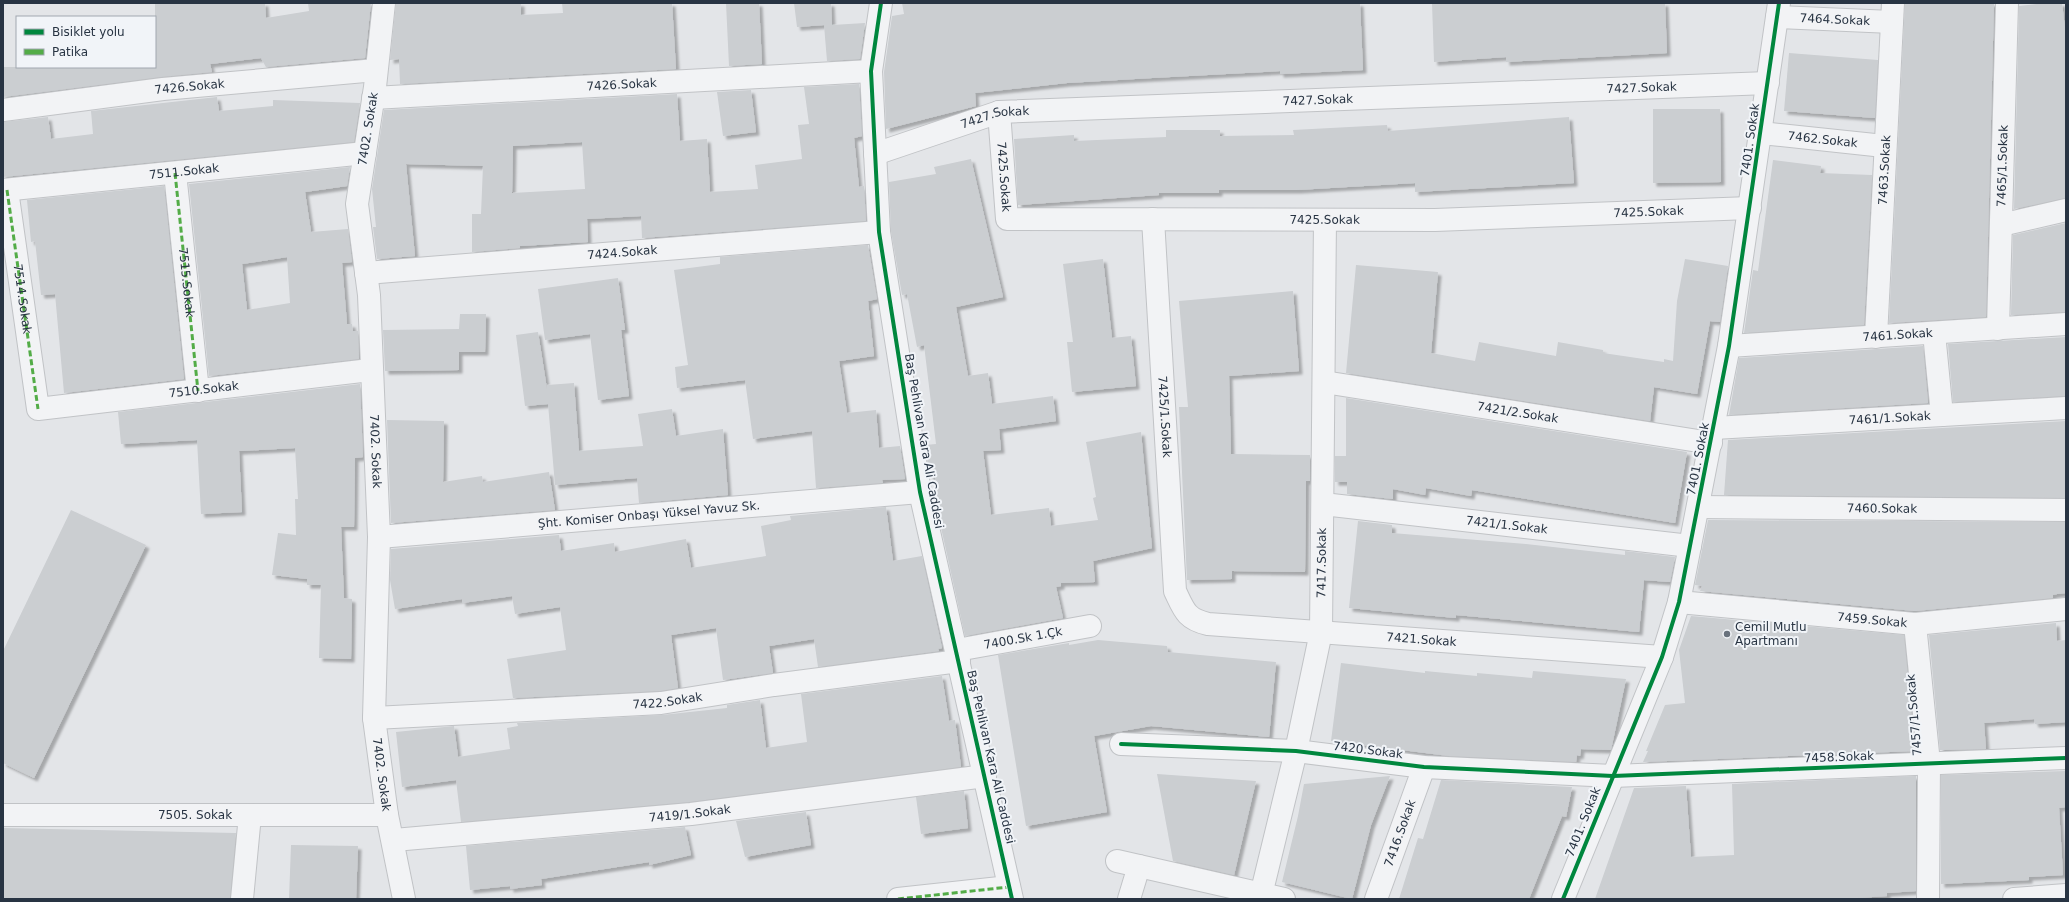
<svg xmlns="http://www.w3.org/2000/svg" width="2069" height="902" viewBox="0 0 2069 902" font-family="'DejaVu Sans',sans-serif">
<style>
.building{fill:#cbced1;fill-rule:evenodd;filter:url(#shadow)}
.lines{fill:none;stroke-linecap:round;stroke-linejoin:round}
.street-casing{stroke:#c1c3c6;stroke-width:24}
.street{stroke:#f2f3f5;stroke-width:22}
.quiet{stroke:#53ac47;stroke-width:3;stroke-dasharray:6 3;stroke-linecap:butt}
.cycleway-casing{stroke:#f1f4f8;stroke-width:6}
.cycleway{stroke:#00873e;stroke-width:4}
.poi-dot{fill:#69727d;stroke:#f1f4f8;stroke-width:1.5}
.labels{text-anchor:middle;stroke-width:4;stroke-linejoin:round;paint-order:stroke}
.street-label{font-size:12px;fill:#283443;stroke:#f1f4f8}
.poi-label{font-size:12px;fill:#283443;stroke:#f1f4f8;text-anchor:start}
</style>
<defs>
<filter id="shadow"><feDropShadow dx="3.5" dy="3.5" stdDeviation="1" flood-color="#0004"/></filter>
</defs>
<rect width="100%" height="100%" fill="#e3e5e8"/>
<g class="building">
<polygon points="155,3 265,3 266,18 309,11 308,3 371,3 365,58 266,67 261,58 210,64 212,72 161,77 3,97 3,67 155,67"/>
<polygon points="396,3 521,3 521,15 563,13 562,3 672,3 676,69 400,84 399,59 390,60"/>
<polygon points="726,3 759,3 762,64 729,66"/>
<polygon points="794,3 831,3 832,25 865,23 860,59 827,61 824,25 797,27"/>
<polygon points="902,3 1360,3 1363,70 1280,74 1280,71 1152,78 1067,83 975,93 976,106 886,129 884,72 892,16 904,14"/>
<polygon points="1432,3 1665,3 1667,53 1506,62 1506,57 1434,62"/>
<polygon points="1905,3 1994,3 1986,317 1889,323"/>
<polygon points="2045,3 2062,3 2066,37 2066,198 2014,209 2019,6"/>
<polygon points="1789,53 1878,60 1875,118 1784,111"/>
<path d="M859 84 862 136 854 138 859 187 864 186 866 221 642 238 641 216 587 219 588 242 520 246V248L472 252V214H481L483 166 406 164 415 256 377 259 373 227H376L372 189 384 110 677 94 680 141 707 139 710 192 758 189 755 165 802 159 798 125 809 124 804 87ZM582 142 585 189 512 193 513 146Z"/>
<polygon points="751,90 756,132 723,136 717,92"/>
<polygon points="217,97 219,111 273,106 273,100 360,103 354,142 3,177 3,122 48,117 51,139 93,134 91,111"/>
<polygon points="1653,109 1720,109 1721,182 1653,183"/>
<polygon points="1569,117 1574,183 1415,192 1415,183 1297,190 1219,190 1219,193 1159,193 1159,195 1018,205 1014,139 1074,135 1074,141 1166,137 1166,130 1220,130 1220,136 1294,135 1293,130 1387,125 1388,131"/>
<polygon points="971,159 1003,297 956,307 968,376 988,373 992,404 1053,396 1056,421 999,429 1001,450 983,451 991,515 1049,508 1051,526 1098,520 1093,498 1096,497 1086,442 1141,432 1152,548 1093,561 1095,582 1061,583 1061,586 1056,587 1063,618 965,636 940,523 935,476 930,477 925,445 936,444 924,345 917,347 907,294 902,295 891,231 889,182 936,174 934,167"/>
<polygon points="1773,160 1821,166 1820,173 1872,175 1864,325 1744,333 1753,270 1758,271"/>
<path d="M350 167 347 186 305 192 311 232 348 229 352 262 342 263 347 324H352L353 331H358L359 359 209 376 189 184ZM287 257 290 303 247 310 242 264Z"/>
<polygon points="164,186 184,379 64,393 55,294 41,295 35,241 31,242 27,200"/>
<polygon points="2066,223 2066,312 2011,315 2013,235"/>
<polygon points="868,245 877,299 868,301 874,356 839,361 847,413 876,410 879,448 900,446 905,479 882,480 883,483 816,488 812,431 753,439 745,380 677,388 675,367 688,365 674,270 720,264 720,257"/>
<polygon points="1103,259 1112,338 1131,336 1136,386 1072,392 1067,342 1073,342 1063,264"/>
<polygon points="1685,259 1728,266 1720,322 1710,321 1697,394 1654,387 1650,421 1346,373 1356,265 1438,272 1431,353 1475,361 1479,342 1556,356 1558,342 1603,350 1603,353 1664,362 1664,359 1673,361 1677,301"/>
<polygon points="618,278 625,330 621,330 629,396 598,400 590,334 545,340 538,289"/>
<polygon points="1293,291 1299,371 1229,376 1231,454 1310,455 1310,481 1306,481 1305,572 1232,571 1232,579 1187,580 1179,407 1188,407 1179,301"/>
<polygon points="460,314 486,314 485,352 459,352 459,370 385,371 383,330 459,329"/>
<polygon points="538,332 547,389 547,385 574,383 579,451 643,446 638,414 672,409 676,436 723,429 728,495 639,503 637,478 555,485 548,404 525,406 516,335"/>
<polygon points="2066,337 2066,396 1953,402 1948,344"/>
<polygon points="1923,346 1928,403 1729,415 1739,358"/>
<polygon points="360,384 363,457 355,458 354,527 341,527 344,598 352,599 351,659 319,658 321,585 307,585 307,579 272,575 278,533 296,535 295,499 298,499 295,448 239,451 242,512 201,514 197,440 121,444 118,412"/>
<polygon points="1346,398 1687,452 1675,523 1472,490 1471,496 1426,488 1425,495 1393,489 1393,499 1347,494 1347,482 1335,482 1335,456 1346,456"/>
<polygon points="387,420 444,421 443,482 482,476 483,482 549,472 555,510 391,523"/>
<polygon points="2066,421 2066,498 1724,495 1728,440"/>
<polygon points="886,507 893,561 922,556 942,648 938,649 939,651 818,667 814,639 769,646 773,673 723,680 716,628 671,635 678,688 660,691 513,698 507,659 566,650 560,607 515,614 512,596 462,603 462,599 395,609 390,580 391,549 559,535 561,551 614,543 615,552 686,539 691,568 766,556 761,526 791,520 790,516"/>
<polygon points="71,510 146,545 34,778 3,763 3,651"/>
<polygon points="1708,520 2066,522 2066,593 2057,594 2053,595 2053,598 1915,611 1700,591 1702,586 1695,585"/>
<polygon points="1358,521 1392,525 1392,533 1526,544 1625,555 1625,551 1675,557 1670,582 1644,580 1639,632 1456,615 1456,618 1349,608"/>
<polygon points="1691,616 1904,635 1915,751 1643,762 1648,751 1646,751 1665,705 1685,703 1679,650"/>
<polygon points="2056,623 2057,641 2066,640 2066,722 2035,724 2034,719 1984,723 1986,749 1940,750 1929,635"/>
<polygon points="1098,640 1167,646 1168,652 1276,662 1269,737 1151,726 1094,736 1107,812 1026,826 998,655 1069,643 1069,645"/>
<polygon points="1341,663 1425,673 1425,671 1477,676 1477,673 1532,678 1533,671 1626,679 1611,750 1581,749 1580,756 1577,755 1576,762 1449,756 1331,741"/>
<polygon points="942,676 949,721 955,720 961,767 690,802 461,822 456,780 402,787 396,732 454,726 458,757 510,749 507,728 518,726 517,723 662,715 727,708 727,705 760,700 766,748 807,742 801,694"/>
<polygon points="2066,771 2066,807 2059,808 2063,875 2029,877 2029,880 1941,884 1941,775"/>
<polygon points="1157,774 1256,781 1234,875 1173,861"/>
<polygon points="1390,776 1371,825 1352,899 1282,882 1298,816 1304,784"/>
<polygon points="1916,776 1916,891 1887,893 1887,896 1843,899 1595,899 1634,788 1686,786 1691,857 1734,855 1732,784"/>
<polygon points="1441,780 1572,787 1566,817 1562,816 1529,899 1399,899 1418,838 1423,839"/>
<polygon points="964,791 968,828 921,834 916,797"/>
<polygon points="806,812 811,845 745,857 736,821"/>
<polygon points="685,827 691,855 649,865 649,862 541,879 542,885 510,889 510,886 470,890 466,846"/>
<polygon points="3,828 236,833 230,899 3,899"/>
<polygon points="291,845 358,846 356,899 289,899"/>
</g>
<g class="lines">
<defs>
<g id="street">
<path id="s1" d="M384 3 375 87 357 204 369 295 379 537 374 718 387 815 404 899"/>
<polyline points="881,3 871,71 879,232 920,492 1012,899"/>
<path id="s2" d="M1777 17 1892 22"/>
<path id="s3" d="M373 98 871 71"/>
<path id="s4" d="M3 110 163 89 376 70"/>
<path id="s5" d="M999 112 1007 219 1435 220 1750 208"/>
<path id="s6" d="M1761 133 1884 146"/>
<path id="s7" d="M875 154 999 112 1768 83"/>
<polyline points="175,173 198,391"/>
<path id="s8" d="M3 190 365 153"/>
<path id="s9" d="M7 190 38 409 370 370"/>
<path id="s10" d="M1153 219 1175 591C1184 610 1186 619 1208 624L1662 657"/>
<polyline points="2001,225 2066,210"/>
<path id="s11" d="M366 273 879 232"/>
<path id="s12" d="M1998 329 2007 3"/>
<polyline points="1934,333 1942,415"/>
<path id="s13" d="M1876 337 1893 3"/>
<path id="s14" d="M1729 346 2066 324"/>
<path id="s15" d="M1324 382 1711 443"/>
<path id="s16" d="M1714 428 2066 408"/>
<path id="s17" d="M1323 504 1690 546"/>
<path id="s18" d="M1698 507 2066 510"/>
<path id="s19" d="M379 537 920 492"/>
<path id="s20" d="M1679 602 1915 624 2066 609"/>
<polyline points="1915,624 1929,763 1928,899"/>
<path id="s21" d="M957 650 1090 626"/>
<path id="s22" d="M374 718 661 703 774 685 959 661"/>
<polyline points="1121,744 1296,751 1424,767 1613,776 2066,758"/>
<path id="s23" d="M3 815H387"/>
<path id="s24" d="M394 840 691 814 985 776"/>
<polyline points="1117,861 1284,899"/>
<polyline points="242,899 250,815"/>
<polyline points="898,899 1009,887"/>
<polyline points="1129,899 1139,866"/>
<path id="s25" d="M1260 899 1296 751 1321 632 1325 220"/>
<path id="s26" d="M1376 899 1424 767"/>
<polyline points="1563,899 1662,657 1679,602 1729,346 1779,3"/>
<polyline points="2014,899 2066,895"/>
</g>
</defs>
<use href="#street" class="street-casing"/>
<use href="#street" class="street"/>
<g class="quiet">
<path id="s27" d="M175 173 198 391"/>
<path id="s28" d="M7 190 38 409"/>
<polyline points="898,899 1009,887"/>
</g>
<defs>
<g id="cycleway">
<polyline points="881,3 871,71 879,232 920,492 1012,899"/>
<polyline points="1121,744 1296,751 1424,767 1613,776 2066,758"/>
<polyline points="1563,899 1662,657 1679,602 1729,346 1779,3"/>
</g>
</defs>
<use href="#cycleway" class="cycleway-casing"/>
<use href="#cycleway" class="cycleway"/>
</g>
<circle class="poi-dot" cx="1727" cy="634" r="4"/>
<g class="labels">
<g class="street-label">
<text dy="4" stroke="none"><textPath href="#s2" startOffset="58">7464.Sokak</textPath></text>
<text dy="4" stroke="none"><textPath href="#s3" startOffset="249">7426.Sokak</textPath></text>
<text dy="4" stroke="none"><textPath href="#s4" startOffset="188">7426.Sokak</textPath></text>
<text dy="4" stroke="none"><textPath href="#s7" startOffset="774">7427.Sokak</textPath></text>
<text dy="4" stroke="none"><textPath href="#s7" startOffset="450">7427.Sokak</textPath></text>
<text dy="4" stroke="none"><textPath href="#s7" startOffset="126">7427.Sokak</textPath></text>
<text transform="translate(368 129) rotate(-81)" y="4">7402. Sokak</text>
<text transform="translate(1750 140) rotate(-82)" y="4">7401. Sokak</text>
<text dy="4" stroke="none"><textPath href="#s6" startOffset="62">7462.Sokak</textPath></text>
<text dy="4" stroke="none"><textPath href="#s12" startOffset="163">7465/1.Sokak</textPath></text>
<text dy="4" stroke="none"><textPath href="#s13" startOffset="167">7463.Sokak</textPath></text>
<text dy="4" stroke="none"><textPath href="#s8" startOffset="182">7511.Sokak</textPath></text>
<text dy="4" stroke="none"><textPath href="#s5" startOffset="65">7425.Sokak</textPath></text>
<text dy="4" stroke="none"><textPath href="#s5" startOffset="749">7425.Sokak</textPath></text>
<text dy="4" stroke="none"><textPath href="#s5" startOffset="425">7425.Sokak</textPath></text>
<text dy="4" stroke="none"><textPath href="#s11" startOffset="257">7424.Sokak</textPath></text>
<text dy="4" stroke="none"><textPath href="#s27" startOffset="110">7515.Sokak</textPath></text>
<text dy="4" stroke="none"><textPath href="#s28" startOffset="110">7514.Sokak</textPath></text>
<text dy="4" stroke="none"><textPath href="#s14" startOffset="169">7461.Sokak</textPath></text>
<text dy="4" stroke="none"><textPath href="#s9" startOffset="388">7510.Sokak</textPath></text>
<text dy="4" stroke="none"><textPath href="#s15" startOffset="196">7421/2.Sokak</textPath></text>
<text dy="4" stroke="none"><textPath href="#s10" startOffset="198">7425/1.Sokak</textPath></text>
<text dy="4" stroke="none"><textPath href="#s16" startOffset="176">7461/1.Sokak</textPath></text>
<text transform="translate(924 441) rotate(80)" y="4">Baş Pehlivan Kara Ali Caddesi</text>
<text dy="4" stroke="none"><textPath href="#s1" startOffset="451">7402. Sokak</textPath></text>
<text transform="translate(1698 459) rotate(-79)" y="4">7401. Sokak</text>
<text dy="4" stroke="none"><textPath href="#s18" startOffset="184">7460.Sokak</textPath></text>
<text dy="4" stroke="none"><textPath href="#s19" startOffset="271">Şht. Komiser Onbaşı Yüksel Yavuz Sk.</textPath></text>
<text dy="4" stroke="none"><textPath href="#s17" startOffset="185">7421/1.Sokak</textPath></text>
<text dy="4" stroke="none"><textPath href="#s25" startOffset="343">7417.Sokak</textPath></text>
<text dy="4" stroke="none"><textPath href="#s20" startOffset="194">7459.Sokak</textPath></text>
<text dy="4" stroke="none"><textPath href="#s21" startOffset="67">7400.Sk 1.Çk</textPath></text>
<text dy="4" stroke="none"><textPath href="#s10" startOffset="636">7421.Sokak</textPath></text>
<text dy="4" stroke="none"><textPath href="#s22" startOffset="294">7422.Sokak</textPath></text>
<text transform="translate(1914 715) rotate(-95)" y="4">7457/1.Sokak</text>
<text transform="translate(1368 750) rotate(7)" y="4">7420.Sokak</text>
<text transform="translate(991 757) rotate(77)" y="4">Baş Pehlivan Kara Ali Caddesi</text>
<text transform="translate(1839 757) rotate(-2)" y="4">7458.Sokak</text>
<text dy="4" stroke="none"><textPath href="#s1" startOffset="775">7402. Sokak</textPath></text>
<text dy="4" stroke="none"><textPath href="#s24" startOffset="297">7419/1.Sokak</textPath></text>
<text dy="4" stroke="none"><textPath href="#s23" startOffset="192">7505. Sokak</textPath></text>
<text transform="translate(1583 822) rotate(-68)" y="4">7401. Sokak</text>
<text dy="4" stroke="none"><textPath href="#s26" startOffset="70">7416.Sokak</textPath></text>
</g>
<g class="poi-label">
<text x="1735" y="631">Cemil Mutlu<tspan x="1735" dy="14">Apartmanı</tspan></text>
</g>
</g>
<rect width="2069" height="902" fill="none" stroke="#283443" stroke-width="8"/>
<rect x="16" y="16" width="140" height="52" fill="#f1f4f8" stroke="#a1a7b0"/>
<rect x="24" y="29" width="20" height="6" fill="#00873e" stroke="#a1a7b0"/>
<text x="52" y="36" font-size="12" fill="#283443">Bisiklet yolu</text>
<rect x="24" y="49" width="20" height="6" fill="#53ac47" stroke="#a1a7b0"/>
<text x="52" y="56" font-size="12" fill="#283443">Patika</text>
</svg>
